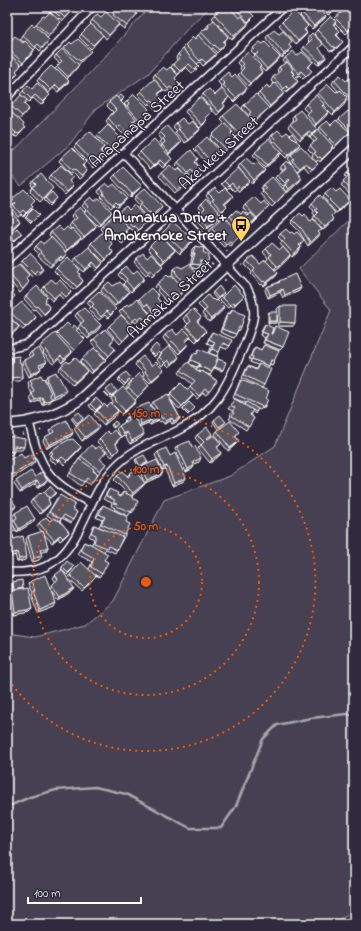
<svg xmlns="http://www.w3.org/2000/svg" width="361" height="931" viewBox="0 0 361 931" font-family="'Indie Flower',sans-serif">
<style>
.green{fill:#464152;stroke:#a2a0a8}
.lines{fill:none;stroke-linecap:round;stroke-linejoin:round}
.stream{stroke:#a7a6ad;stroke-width:2.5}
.minor-casing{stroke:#fff;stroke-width:10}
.tertiary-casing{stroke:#fff;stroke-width:12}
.path{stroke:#fff;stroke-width:1.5;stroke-dasharray:4 3;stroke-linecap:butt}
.minor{stroke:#2f2a3d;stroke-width:7}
.tertiary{stroke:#2f2a3d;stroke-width:9}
.wall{fill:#4d4956;stroke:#fff;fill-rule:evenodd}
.shaded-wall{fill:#3e3c46;stroke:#fff}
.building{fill:#595564;stroke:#fff}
.ring{fill:none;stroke:#e8590c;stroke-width:2;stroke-dasharray:2 4}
.labels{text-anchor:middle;stroke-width:3;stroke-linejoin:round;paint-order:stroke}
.street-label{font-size:16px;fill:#fff;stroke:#2f2a3d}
.poi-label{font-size:16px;font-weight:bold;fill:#fff;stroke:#2f2a3d;text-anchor:end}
.centre{fill:#e8590c;stroke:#2f2a3d;stroke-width:2}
.ring-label{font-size:12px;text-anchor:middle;font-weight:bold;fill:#e8590c;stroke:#2f2a3d;stroke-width:3;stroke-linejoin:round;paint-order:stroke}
</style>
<rect width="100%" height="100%" fill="#2f2a3d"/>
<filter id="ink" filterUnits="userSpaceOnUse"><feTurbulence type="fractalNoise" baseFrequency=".025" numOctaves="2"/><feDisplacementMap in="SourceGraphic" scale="8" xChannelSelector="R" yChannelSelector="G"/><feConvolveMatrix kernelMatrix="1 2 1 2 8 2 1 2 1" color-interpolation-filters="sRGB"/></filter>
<g filter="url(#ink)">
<g class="green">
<polygon points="149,7 210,7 189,27 148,74 96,109 70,144 21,186 7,171 7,158 100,62"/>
<polygon points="353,216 354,910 332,924 7,924 7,633 35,637 85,624 113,601 164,500 230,476 275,446 331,310 299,269"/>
</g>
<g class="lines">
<polyline class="stream" points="7,807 30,797 56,790 95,787 126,794 190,828 221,828 236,806 263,739 277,725 311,718 347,714 354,715"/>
<defs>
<g id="minor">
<polyline points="7,97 92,7"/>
<polyline points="7,260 283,7"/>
<polyline points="7,349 25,345 39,335 354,46"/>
<path d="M29 422C40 468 48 483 91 503"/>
<path d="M7 572C85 578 76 505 117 465 134 448 156 441 177 431 218 411 227 385 244 346 253 324 259 310 247 288L124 153"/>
</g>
<g id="tertiary">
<path d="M7 424C34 423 56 415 78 401L354 149"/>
<polyline points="350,924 354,921"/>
</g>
</defs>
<use href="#minor" class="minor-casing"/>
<use href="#tertiary" class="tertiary-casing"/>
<g class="path">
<polyline points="227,250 227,252"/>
<polyline points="211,264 213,265"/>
<polyline points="241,265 242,265"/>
<polyline points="225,279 225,281"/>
<polyline points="40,430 41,431"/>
<polyline points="22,435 24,434"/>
</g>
<use href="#minor" class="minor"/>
<use href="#tertiary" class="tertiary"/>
</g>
<g class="wall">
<polygon points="52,7 74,7 75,8 63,21 59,18 58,19 59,25 47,38 47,43 40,51 36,47 34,50 32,54 21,65 16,71 16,76 10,81 8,79 7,80 7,44 23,43 24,42 20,39 22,35 34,26 36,24 45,17 51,11 50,10"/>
<polygon points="108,7 129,7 137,14 124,29 119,25 106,39 103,35 91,49 79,37 91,24 90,23 92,20 101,17 107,13 109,11 106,9"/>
<polygon points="220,7 252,7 249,10 252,19 248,23 248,24 246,27 232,40 212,18 218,11 217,11"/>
<polygon points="299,7 326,16 324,19 312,29 300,16 301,15 297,10"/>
<polygon points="322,7 338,7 328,15"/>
<polygon points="348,7 354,13 354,30 352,28 346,34 335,23 334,25 338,34 337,35 343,42 335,50 333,51 332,50 330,51 314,34 317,30 334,20 341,13 340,12 342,9"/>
<polygon points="282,22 306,30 305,30 307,33 305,36 296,44 279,25"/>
<polygon points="208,25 228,37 224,42 223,47 217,53 213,48 211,49 214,57 203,66 200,62 197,64 182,48 185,45 195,39 201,32 206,28"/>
<polygon points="268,35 289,45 291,48 289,51 282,58 266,38"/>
<polygon points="309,36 320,48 319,49 326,57 324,60 318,65 302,50 304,47 309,42 307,40"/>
<polygon points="72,44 91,51 79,64 77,68 67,79 67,84 58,92 53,88 49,93 37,81 39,78 55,69 60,64 54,58 56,55 62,50 64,48"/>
<polygon points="263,44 280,57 277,61 265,72 260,67 259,68 262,72 260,75 248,86 238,75 242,71 240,69 241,67 237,63 239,60 253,58 255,55 251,51 253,48"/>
<polygon points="178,54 197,70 192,73 186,67 178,75 171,67 173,64 177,60 176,58"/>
<polygon points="297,56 311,65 308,67 309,74 303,79 299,75 297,77 292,71 294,74 292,76 298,81 295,85 286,93 284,90 282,91 282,96 254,122 251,126 238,138 232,132 231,134 236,139 234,142 223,152 210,139 212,135 225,124 221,120 223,116 248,116 248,115 242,108 244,105 257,95 259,93 269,88 274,84 271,81 273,77 279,73 277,71 279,67 285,64 283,61 285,58"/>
<polygon points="354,62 354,75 348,69"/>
<polygon points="155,74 175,79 180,86 178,89 172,95 168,90 166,92 163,90 158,95 161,104 155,109 149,103 148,105 138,94 141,91 162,88 153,77"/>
<polygon points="232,77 247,88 245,91 234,102 228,96 227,100 223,104 225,106 223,109 217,115 211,108 210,114 206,118 205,123 200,128 185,112 187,109 207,105 208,105 201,97 203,94 215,95 222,89 221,88 222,87 218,82 220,79"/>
<polygon points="334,80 354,94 347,101 346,99 344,105 333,115 323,105 322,106 328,112 326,116 314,126 317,129 309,137 307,134 300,140 288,127 293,121 292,118 294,115 305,116 308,113 303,108 306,104 316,96 318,93 338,92 338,91 332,84"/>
<polygon points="32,89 47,99 41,105 33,98 29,102 20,94 23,91"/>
<polygon points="117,98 123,100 121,102 126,107 126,106 124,104 127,101 146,113 145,113 148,116 146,119 139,125 135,121 133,123 136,127 134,130 126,137 117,128 114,131 106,121 113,112 107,106 109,102"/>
<polygon points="354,100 354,107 351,104"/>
<polygon points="11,106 26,112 19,120 8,109"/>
<polygon points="7,112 25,128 17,137 14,136 7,130"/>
<polygon points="339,119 354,130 349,135 348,134 333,149 332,147 330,152 320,162 318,160 316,162 312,157 313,154 308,149 314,142 310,138 312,135 319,130 320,127 331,125 337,121"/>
<polygon points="176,123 188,124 200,129 198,132 185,143 175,132 177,131 173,127"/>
<polygon points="160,132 181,142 179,145 168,155 172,159 163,168 158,163 150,169 137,155 140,152 161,147 162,144 160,142 162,140 158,135"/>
<polygon points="272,135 283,135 296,141 297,148 286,158 281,153 279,156 265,168 253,155 258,150 260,146 273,144 274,143 270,138"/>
<polygon points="97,136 122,139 120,143 109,153 104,148 101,151 104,156 102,159 93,168 74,147 76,144 96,138"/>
<polygon points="197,146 217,153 213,156 212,162 209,165 194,149"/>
<polygon points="291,155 315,167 309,172 304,166 297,171 300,181 287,193 283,188 287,183 283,186 275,178 277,175 283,170 280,168 283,164 290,164 291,162 288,159"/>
<polygon points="61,158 84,165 83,166 87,171 85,174 79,179 72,172 70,173 59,161"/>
<polygon points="178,162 196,162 201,170 199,173 193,178 189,174 186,175 190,183 184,189 183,187 178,192 177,191 175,193 159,176 161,173 176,171 183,172 176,165"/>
<polygon points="240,164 263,173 252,184 249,181 247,184 239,192 237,189 234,191 230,187 227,189 221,184 224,181 248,179 238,167"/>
<polygon points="347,173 354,173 354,199 341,185 347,178 345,176"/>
<polygon points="51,175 70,180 69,182 71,189 65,195 49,178"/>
<polygon points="115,175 139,189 130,198 112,178"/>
<polygon points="33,181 51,191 40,202 30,191 33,187 31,185"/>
<polygon points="263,185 284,195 272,207 260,194 263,190 261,188"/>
<polygon points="110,187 127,198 125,201 117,208 114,205 111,208 101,197 102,196 98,192 100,188"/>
<polygon points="336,192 350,200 348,203 336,213 329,205 332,216 332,222 323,230 313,219 315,216 313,213 314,211 310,206 312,203 327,203 327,202 323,197 325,194"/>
<polygon points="208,193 220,193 230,200 225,204 224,210 220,214 219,219 206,229 195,218 202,211 199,207 201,204 210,203 211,202 206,196"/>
<polygon points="136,196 160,210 151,218 148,215 146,216 138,208 140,206 134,199"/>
<polygon points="45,198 57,198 50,206 44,200"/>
<polygon points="12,199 32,203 31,204 31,210 23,216 21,214 18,216 11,208 13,205 10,202"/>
<polygon points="85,202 110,215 98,226 84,212 86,210 82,206"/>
<polygon points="261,204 269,207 266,210 240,234 227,219 230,216 248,216 249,215 243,208 245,205"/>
<polygon points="7,210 20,221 18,224 7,234"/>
<polygon points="129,210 145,217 144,218 147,221 136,233 132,229 131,230 117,215 119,211"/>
<polygon points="73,213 96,226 94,229 81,240 81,239 79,241 65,252 67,254 65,257 60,261 59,260 50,267 38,256 39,254 34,249 36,246 54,240 49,235 51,232 70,230 71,229 69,226 74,220 71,216"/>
<polygon points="39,215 31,223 25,217 26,216"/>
<polygon points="293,220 319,233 318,237 308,246 299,231 291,223"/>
<polygon points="102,225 126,231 130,236 128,239 122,244 115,237 111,240 110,242 109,247 113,252 111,255 104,262 89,247 91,243 103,232 100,229"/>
<polygon points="211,228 238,238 230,246 227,244 224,247 209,232"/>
<polygon points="163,232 192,242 180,254 164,238 175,250 173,253 162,264 148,249 150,246 161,235"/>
<polygon points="290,233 294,234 302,243 300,246 301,247 299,251 292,257 280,244 282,241 278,237 280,234"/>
<polygon points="10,234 22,234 14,242 9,235"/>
<polygon points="195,246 203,252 208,262 206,265 200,265 197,269 191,267 195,279 182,287 180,285 181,294 176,299 174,297 168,303 157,291 158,290 155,287 157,284 169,277 176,280 172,275 173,274 172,272 174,269 182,268 190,266 192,257 191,256 192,249"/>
<polygon points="266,249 280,250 290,255 288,259 277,269 274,269 276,276 264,286 262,284 261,285 251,274 252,272 245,265 247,261 260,264 266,261 268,258 263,252"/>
<polygon points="76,258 103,263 101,266 96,271 91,266 84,272 73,262"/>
<polygon points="147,258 163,266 152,277 148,273 146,275 134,262 136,259"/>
<polygon points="22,261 41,267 43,269 41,272 37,275 35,274 32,277 20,264"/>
<polygon points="56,268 80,270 78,272 79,276 83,281 81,284 74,290 67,282 66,283 54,271"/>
<polygon points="120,272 133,274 144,278 142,282 131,292 123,284 125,282 118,275"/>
<polygon points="8,273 27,279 27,285 20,293 7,278 7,275"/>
<polygon points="279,281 299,291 283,298 280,292 268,298 265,290 267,287 277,283"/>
<polygon points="56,283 71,292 69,295 64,300 59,295 52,301 42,290 44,287"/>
<polygon points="113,286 129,292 127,295 115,306 101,291 103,287"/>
<polygon points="213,292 224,293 217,300 222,311 209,322 202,314 204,311 198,305 201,302 212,300 215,301 217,300 212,294"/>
<polygon points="26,296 45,300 45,302 50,308 48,311 42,317 35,309 34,310 24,299"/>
<polygon points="222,297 241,299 233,307 231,305 228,308 220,300"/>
<polygon points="157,298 162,304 160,307 152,315 145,308 151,321 145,327 139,320 136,323 134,321 130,324 119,312 122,309 129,306 139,299"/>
<polygon points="89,300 114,312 108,318 105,315 99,320 89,309 91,307 87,303"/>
<polygon points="280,306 293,326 278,326 277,309"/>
<polygon points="232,309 241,327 239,331 238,330 234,338 220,332 226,316 228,313 230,313"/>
<polygon points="10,312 36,317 34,320 23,330 8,316"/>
<polygon points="269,312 276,323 268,323 268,314"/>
<polygon points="77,313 99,329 88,339 78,328 81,323 75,316"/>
<polygon points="7,315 19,327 16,331 10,336 7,333"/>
<polygon points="186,315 201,317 198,322 206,331 204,334 196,342 191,337 186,342 186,347 179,354 170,345 169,346 163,338 165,335 177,335 184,329 188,324 183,319"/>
<polygon points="265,324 271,334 275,326 280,350 263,343 265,338 260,335 263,327"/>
<polygon points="109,326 132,332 120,344 107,329"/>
<polygon points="72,328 76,331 82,342 62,363 59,359 53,364 43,353 44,352 40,347 42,344 56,335 57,333"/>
<polygon points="212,332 230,346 227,349 221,347 217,356 209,353 212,345 207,343 210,335"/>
<polygon points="94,339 114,339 110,344 115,349 113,352 106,359 91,342"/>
<polygon points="264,345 274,361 272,365 270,364 267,368 264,385 262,388 242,378 246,369 248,366 256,369 258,365 250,362 251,360 249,359 253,350 255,347 261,350"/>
<path d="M199 349 212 372 210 375 208 374 217 381 206 395 203 393 197 399 193 395 191 398 179 409 171 400 180 418 178 421 172 424 170 421 164 424 162 421 160 422 158 420 156 422 150 425 148 423 139 427 144 434 141 438 130 444 125 436 121 437 116 443V445L119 449 112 457 97 442 99 439 110 434 121 437 116 429 119 426 125 422 124 421 127 417 132 415V413L134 409 152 408 151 405 153 402 169 395 170 394 188 389 192 384 179 373 181 370 189 363 192 356 194 353 196 354ZM191 365 197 367 196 370 202 372 200 373Z"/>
<polygon points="150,350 161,350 154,357 149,352"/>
<polygon points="31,352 47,362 44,365 40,367 41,369 38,372 29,377 22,363 24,360 30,357 28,355"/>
<polygon points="161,353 177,360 169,367 165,363 162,366 157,360"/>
<polygon points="12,357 20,363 22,377 20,381 10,364 10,360"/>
<polygon points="82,359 106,360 103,363 91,374 80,362"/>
<polygon points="137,361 164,370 161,373 150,383 143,376 144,374 135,365"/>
<polygon points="69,363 85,374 73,385 59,370 61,366"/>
<polygon points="47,376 64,394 52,399 49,402 42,405 40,400 32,404 30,397 32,394 28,388 29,386 28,383 30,380 46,382 45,379"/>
<polygon points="119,378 131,378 124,386 118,380"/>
<polygon points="241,380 266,399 263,409 262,408 260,410 258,409 255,414 252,411 250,415 254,418 246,430 229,419 231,416 230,415 233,411 228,409 235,399 245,405 246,403 233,398 239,383"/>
<polygon points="131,381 147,388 135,400 136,401 134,404 122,414 112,404 113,402 111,399 113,396 126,390 128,389 126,388"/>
<polygon points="106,390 116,392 110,398 104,392"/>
<polygon points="90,404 101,406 95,412 89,406"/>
<polygon points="107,407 118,411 116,415 104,425 94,414 97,411"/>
<polygon points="183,408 194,409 188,415 182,409"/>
<polygon points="72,417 83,420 76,425 71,418"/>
<polygon points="214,420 226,422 218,429 213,422"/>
<polygon points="112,424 116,426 113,428 111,425"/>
<polygon points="76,426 97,430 82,441 74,429"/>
<polygon points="52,428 73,433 71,436 47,448 43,441 45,437 51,434 49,431"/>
<polygon points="217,431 237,436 235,437 239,441 236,444 228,451 215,434"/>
<polygon points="212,434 210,437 221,444 217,448 221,453 219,456 210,463 198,448 201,445 195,438 197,435"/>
<polygon points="177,446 199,462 193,464 194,466 192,469 186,472 175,449"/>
<polygon points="81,447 79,450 64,465 60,460 56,464 53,461 52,462 49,459 51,456 49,455 51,451"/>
<polygon points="158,452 170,456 184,481 172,486 165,469 162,470 155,455"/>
<polygon points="81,456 100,460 106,464 98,474 93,470 93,471 98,474 90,485 85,481 81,486 68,476"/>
<polygon points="24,458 35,461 32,465 9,480 7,477 7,461"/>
<polygon points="136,459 147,464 139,468 135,460"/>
<polygon points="141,467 160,476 145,483 143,486 132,496 135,509 132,513 131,512 128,516 114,509 115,508 111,506 112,503 103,499 109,489 117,495 120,496 123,492 129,495 114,480 117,476 127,476 129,474 144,482 139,470"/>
<polygon points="35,477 45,483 38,488 35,484 20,493 14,484 16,481"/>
<polygon points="55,494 48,499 50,504 48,507 40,514 30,503 32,500"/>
<polygon points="57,498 77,512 71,523 62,518 60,521 69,532 67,535 60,541 58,538 52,543 43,533 48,547 46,551 40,552 39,560 32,562 26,539 28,536 42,532 37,526 39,523 50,521 53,519 47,515"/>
<polygon points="103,505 126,522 125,535 115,553 106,549 104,551 104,560 102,574 99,577 92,573 93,579 82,591 67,578 70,575 89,569 92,562 77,554 84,542 88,544 92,544 94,539 89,536 94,525 104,529 99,527 102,520 96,517 100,508"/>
<polygon points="15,513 32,523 17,532 12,523 14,520 12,517"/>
<polygon points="7,536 14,539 25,560 17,562 15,555 8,557 7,550"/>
<polygon points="62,567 73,569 67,575 61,569"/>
<polygon points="55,575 74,588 72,591 58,600 51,590 54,607 38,613 31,595 32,593 28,584 31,581 50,588 56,582 53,578"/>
<polygon points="13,582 23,588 32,609 29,612 13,615 9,594 12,591 13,591 12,583"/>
</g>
<g class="shaded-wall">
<polygon points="336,7 338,7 328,15"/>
<polygon points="347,7 354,7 354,9"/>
<polygon points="326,16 324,19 312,29 314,26"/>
<polygon points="248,24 246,27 232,40 234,36"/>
<polygon points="307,33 305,36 296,44 298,41"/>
<polygon points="343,42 335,50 333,51 335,48"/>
<polygon points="291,48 289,51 282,58 284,54"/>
<polygon points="216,54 214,57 203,66 206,63"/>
<polygon points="280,57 277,61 265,72 267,69"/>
<polygon points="326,57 324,60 318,65 320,62"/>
<polygon points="189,64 178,75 180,71"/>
<polygon points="262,72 260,75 248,86 250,83"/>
<polygon points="69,81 67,84 58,92 60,89"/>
<polygon points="298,81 295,85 286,93 289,89"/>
<polygon points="247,88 245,91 234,102 236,98"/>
<polygon points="284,93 282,96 268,109 270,106"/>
<polygon points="346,101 344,105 333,115 335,112"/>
<polygon points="328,112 326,116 314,127 316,124"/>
<polygon points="254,122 251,126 238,138 240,135"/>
<polygon points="136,127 134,130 126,137 128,134"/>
<polygon points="25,128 17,137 14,136 16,133"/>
<polygon points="200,129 198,132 185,143 188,140"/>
<polygon points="309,131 307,134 300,140 302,137"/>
<polygon points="350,132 333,149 336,145"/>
<polygon points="122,139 120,143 109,153 111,150"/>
<polygon points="236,139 234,142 223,152"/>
<polygon points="181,142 179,145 167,156 169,153"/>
<polygon points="300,144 297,148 286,158 288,155"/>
<polygon points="332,149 330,152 320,162 322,159"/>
<polygon points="281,152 279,156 265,168 267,165"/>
<polygon points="104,156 102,159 93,168 95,164"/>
<polygon points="172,159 163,168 165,165"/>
<polygon points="160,160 158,163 150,169 153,166"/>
<polygon points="306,163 304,166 297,172 300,168"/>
<polygon points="265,170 263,173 252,184 254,180"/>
<polygon points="302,178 300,181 287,193 289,189"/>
<polygon points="250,181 239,192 241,188"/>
<polygon points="142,186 130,198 132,194"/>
<polygon points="233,196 230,200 222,207 224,204"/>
<polygon points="127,198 125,201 117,208 119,205"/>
<polygon points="350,200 348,203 336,213 339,210"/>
<polygon points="33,206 31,210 23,216"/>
<polygon points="162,206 160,210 151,218 153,215"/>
<polygon points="269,207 255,221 257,218"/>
<polygon points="112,212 110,215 98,226 100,223"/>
<polygon points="221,215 219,219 206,229 208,226"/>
<polygon points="256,219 254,222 240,234 242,231"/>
<polygon points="334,219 332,222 323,230 325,227"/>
<polygon points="20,221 18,224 7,234 10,230"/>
<polygon points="96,226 94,229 81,240 84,237"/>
<polygon points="320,234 318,237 308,246 310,242"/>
<polygon points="241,235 230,246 232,243"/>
<polygon points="81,238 79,241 64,253 67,250"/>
<polygon points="194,239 192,242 180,254 182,250"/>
<polygon points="301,247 299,251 292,257 294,254"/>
<polygon points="175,250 173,253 162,264 164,260"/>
<polygon points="113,252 111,255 104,262 106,259"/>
<polygon points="193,253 195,253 192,257 191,256"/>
<polygon points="290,255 288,259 277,269 274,269 277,266"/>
<polygon points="61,256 59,260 50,267 52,264"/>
<polygon points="200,261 208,262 206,265 198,265"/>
<polygon points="93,262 91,266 84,272 86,269"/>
<polygon points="192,264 200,265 197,269 190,267"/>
<polygon points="163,266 152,277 154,274"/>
<polygon points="278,273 276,276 264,286 266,283"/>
<polygon points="197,275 195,279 182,287 184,284"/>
<polygon points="144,278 142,282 131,292 133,289"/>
<polygon points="301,288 299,291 283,298 285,295"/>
<polygon points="283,289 280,292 268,298 270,295"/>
<polygon points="61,292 59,295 52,301 54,298"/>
<polygon points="129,292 127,295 115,306 117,303"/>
<polygon points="177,294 168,303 170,299"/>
<polygon points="244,296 233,307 235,304"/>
<polygon points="162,304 160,307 152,315 154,312"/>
<polygon points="224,307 222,311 209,322 211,319"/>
<polygon points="36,317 34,320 23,330"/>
<polygon points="269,321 277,321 276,323 268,323"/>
<polygon points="280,322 295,323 293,326 278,326"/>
<polygon points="101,325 99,329 88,339 90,335"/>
<polygon points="222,329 236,334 234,338 220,332"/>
<polygon points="206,331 204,334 196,342 198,339"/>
<polygon points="262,332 268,334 265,338 260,335"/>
<polygon points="209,339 215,342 212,345 207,343"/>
<polygon points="265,340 283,347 280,350 263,343"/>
<polygon points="223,343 230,346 227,349 221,347"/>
<polygon points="188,344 186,347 179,354 181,351"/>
<polygon points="212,349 219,352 217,356 209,353"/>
<polygon points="72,352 70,355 62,363 64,359"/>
<polygon points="179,357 177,360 169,367 171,364"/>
<polygon points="252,359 269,366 267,369 250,362"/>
<polygon points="106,360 103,363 91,374 93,371"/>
<polygon points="191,360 200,364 197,367 189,364"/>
<polygon points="271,360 274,361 272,365 269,363"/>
<polygon points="47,362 44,365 37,368 39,365"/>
<polygon points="199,366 212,372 210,375 196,370"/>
<polygon points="215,367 223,370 221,371 214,368"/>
<polygon points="41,369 38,372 29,377 31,374"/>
<polygon points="164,370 161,373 150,383 152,380"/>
<polygon points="87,371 85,374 73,385 75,382"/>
<polygon points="22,377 20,381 7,381 7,378"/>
<polygon points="66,390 64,394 52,399 54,396"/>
<polygon points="193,395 191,398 179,409"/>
<polygon points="42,397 40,400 32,404 35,400"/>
<polygon points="52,399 49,402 42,405 44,402"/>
<polygon points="136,401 134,404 122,414 125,411"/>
<polygon points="264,405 265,406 263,409 262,408"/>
<polygon points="118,411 116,415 104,425 106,421"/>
<polygon points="172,418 170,421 164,424 166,421"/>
<polygon points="180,418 178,421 172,424 174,421"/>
<polygon points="159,419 156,422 150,425 152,422"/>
<polygon points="151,420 148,423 138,427 141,424"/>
<polygon points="99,427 97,430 82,441 85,437"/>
<polygon points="127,432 125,436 121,437 124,434"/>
<polygon points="73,433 71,436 47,448 49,445"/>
<polygon points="144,434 141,438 130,444 132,441"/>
<polygon points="239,441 236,444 228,451 230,448"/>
<polygon points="14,446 24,447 22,450 12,450"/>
<polygon points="81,447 79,450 64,465 67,461"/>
<polygon points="7,451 14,452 11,455 7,455"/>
<polygon points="221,453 219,456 210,463 212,459"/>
<polygon points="201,458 199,462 190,465 193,462"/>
<polygon points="35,461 32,465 9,480 11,476"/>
<polygon points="148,462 147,464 139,468 140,466"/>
<polygon points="167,466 165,469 162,470 164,467"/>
<polygon points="194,466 192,469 186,472 188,469"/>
<polygon points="163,473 160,476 145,483 147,480"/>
<polygon points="186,478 184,481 172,486 174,483"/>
<polygon points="37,480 35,484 20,493 22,490"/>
<polygon points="47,480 45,483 38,488 40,485"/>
<polygon points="145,483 143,486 131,497 133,493"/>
<polygon points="50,504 48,507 40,514 42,511"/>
<polygon points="16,506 14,509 7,514 7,512"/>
<polygon points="99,514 105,517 102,520 96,517"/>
<polygon points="35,519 32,523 17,532 19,529"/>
<polygon points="69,532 67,535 60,541"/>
<polygon points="60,535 58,538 52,543 54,540"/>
<polygon points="48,547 46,551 38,553 40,550"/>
<polygon points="17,552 15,555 8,557 11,554"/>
<polygon points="42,556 39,560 32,562 34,558"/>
<polygon points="27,557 25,560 17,562 19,559"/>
<polygon points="74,588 72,591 58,600 60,597"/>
<polygon points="56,603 54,607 38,613 40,610"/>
<polygon points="32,609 29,612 13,615 15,612"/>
</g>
<g class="building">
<polygon points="53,7 74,7 75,8 65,18 61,14 59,16 52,9 53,8"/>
<polygon points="110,7 129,7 137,14 127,26 113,15 114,14 110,10 111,8"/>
<polygon points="219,7 233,7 234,9 232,10 239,18 242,16 248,24 234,36 214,14 221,9"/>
<polygon points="234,7 251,7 248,10 254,16 248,22"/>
<polygon points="299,7 318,7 326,16 314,26 302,13 303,12"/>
<polygon points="327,7 336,7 331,12"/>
<polygon points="344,7 348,7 354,13 354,25 348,31 335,18 344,10 342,9"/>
<polygon points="294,10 308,26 304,30 307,33 298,41 282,22"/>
<polygon points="50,12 61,22 49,35 36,24 43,16 45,17"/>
<polygon points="106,12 119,24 109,35 92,20 97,14 101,17"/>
<polygon points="331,16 336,22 333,24 340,31 336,35 343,42 337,47 335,48 334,46 333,47 317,30"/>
<polygon points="214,20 228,37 223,42 225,44 219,50 215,45 214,46 201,32 206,28 207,29 209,27 208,25"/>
<polygon points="32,24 46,35 45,36 49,40 42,48 38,44 35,47 22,35"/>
<polygon points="91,24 103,35 93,45 81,34"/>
<polygon points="274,30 279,34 283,31 292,41 289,45 291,48 284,54 268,35"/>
<polygon points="312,33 323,44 319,48 326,57 320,62 304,47 312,39 309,36"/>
<polygon points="198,35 216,54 206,63 202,59 200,61 185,45 193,37 195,39"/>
<polygon points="15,36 23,43 25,41 34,50 23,63 7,48 7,44"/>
<polygon points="78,39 91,51 80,61 64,48 70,42 72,44"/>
<polygon points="260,42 263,44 265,42 280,57 267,69 255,55 258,53 253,48"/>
<polygon points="62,49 79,65 68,77 57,66 62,61 56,55"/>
<polygon points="183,49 199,66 195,70 189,64 180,71 173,64 180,57 178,54"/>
<polygon points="293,51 297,56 302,52 313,62 308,67 312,71 306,76 301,71 299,74 285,58"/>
<polygon points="7,52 21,65 16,71 18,73 13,78 7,73"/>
<polygon points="248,52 261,66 259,68 262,72 250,83 240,72 244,68 242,65 243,64 239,60"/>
<polygon points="287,62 293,69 291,71 294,74 292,75 298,81 289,89 286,86 284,89 273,77 281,70 279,67"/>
<polygon points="354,62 354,69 351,65"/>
<polygon points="51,66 57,71 58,70 69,81 60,89 56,85 51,90 39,78"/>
<polygon points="163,67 167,70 170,67 178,75 175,78 180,86 175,91 170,87 168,89 155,74"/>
<polygon points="228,72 232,77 235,74 247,88 236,98 223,85 225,84 220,79"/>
<polygon points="340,75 346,81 353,75 354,77 354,93 349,97 334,80"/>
<polygon points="154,79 163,89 158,94 163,100 157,106 152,100 150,101 141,91"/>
<polygon points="37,83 50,95 43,102 35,95 31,99 23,91 28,85 32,89"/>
<polygon points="275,83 284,93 270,106 259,93 267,85 269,88"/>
<polygon points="328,84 336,92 337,91 338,92 340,90 347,97 345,100 346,101 335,112 318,93"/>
<polygon points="209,89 215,95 222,89 229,97 223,103 225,106 219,112 203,94"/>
<polygon points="134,94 149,109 145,113 148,116 141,122 127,106 129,103 127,101"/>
<polygon points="256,94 269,108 255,120 249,114 251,112 244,105"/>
<polygon points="21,95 27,100 24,104 29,109 22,116 11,106"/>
<polygon points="121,95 124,98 121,101 117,98"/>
<polygon points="316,95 324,104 322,106 328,112 316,124 307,114 311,110 306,104"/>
<polygon points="116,96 136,119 132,122 136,127 128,134 120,125 117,128 108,118 116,110 109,102"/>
<polygon points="200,97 207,105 209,104 211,107 210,108 212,111 205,118 207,120 202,125 187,109"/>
<polygon points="237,104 254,122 240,135 223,116"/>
<polygon points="9,110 24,124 23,126 25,128 19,134 16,133 7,124 7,112"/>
<polygon points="300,110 317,129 311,134 309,131 302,137 290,124 296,119 294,115"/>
<polygon points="348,111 354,118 354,129 351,131 339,119"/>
<polygon points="182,118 188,124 192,121 200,129 188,140 178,129 179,128 176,123"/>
<polygon points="336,120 350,132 336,145 329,139 330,138 320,127 327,121 331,125"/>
<polygon points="225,123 232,131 231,134 236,139 226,149 212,135"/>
<polygon points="108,125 122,139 111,150 97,136"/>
<polygon points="167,126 181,142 169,153 162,145 165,142 163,139 165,137 160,132"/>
<polygon points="318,129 333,146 331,148 332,149 322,159 320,157 318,158 314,153 316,152 310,145 317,140 312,135"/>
<polygon points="278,130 283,135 287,132 300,144 288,155 275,141 276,140 272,135"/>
<polygon points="89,132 90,133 91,132 104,147 100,151 104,156 95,164 76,144"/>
<polygon points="292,133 297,140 296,141 290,135"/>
<polygon points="207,137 219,150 212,156 214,158 211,162 197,146"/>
<polygon points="154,139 172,159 165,165 160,160 153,166 140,152"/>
<polygon points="269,139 281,152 267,165 255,152 261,147 260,146"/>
<polygon points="7,141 10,143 7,146"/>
<polygon points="301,146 318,164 312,169 306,163 300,168 292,161 294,159 291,155"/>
<polygon points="72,148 86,162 82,166 87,171 81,176 74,169 72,170 61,158"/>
<polygon points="191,150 198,159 195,162 201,170 195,175 191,170 188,173 178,162"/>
<polygon points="246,158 254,165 257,162 265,170 254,180 240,164"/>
<polygon points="287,161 290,164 291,163 302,178 289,189 285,185 290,180 289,179 285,183 277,175 286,168 283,164"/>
<polygon points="61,165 73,177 69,181 73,186 67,192 51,175"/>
<polygon points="170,165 176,171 179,169 192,180 186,185 185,184 181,189 180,188 177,190 161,173"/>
<polygon points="123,167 142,186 132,194 115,175"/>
<polygon points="238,168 250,181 241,188 239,186 236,188 232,183 229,186 224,181"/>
<polygon points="351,170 354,173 354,194 343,181 349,175 347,173"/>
<polygon points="41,174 53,188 43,199 32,187 36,184 33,181"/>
<polygon points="272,177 286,192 275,204 262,191 266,188 263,185"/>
<polygon points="106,183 110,187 114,184 127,198 119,205 116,202 113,205 103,194 104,193 100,188"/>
<polygon points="145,188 162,206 153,215 150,212 149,213 140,204 142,203 136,196"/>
<polygon points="215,188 220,193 225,188 233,196 224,204 227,206 222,211 212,200 214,199 208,193"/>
<polygon points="332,188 336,192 340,189 350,200 339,210 329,200 330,199 325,194"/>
<polygon points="24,189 35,200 31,204 33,206 26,213 23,210 20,213 13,205 16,203 12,199"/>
<polygon points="52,192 57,198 51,204 45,198"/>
<polygon points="320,195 335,213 332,216 334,219 325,227 315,216 318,213 315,210 317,209 312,203"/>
<polygon points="91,197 95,201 99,198 112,212 100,223 87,209 89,207 85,202"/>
<polygon points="254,197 261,204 264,201 269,207 257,218 245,205"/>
<polygon points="206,199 219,211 218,212 221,215 208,226 198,215 205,208 201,204"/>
<polygon points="134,205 145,217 143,218 147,221 138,230 134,226 133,227 119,211 126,206 129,210"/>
<polygon points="80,207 96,226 84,237 71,223 77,218 73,213"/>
<polygon points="9,209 20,221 10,230 7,228 7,210"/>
<polygon points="33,209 39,215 32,222 26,216"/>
<polygon points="236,210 241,214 243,211 248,216 251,213 256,219 242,231 230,216"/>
<polygon points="300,213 303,216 305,214 310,222 313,220 322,230 318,232 320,234 310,242 301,228 293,220"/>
<polygon points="115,214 129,228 125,231 130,236 124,241 117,233 113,237 102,225"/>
<polygon points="224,217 241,235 232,243 230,241 226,244 211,228"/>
<polygon points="173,222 188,235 189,234 194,239 182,250 163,232"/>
<polygon points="58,226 63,231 67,227 70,230 72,228 81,238 67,250 51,232"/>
<polygon points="17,228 22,234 15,240 10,234"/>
<polygon points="286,229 290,233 292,232 294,234 297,232 304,240 299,245 301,247 294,254 282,241 285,238 280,234"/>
<polygon points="103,232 111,240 110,241 112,244 109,247 113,252 106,259 91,243"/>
<polygon points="161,235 175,250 164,260 150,246"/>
<polygon points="51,237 67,254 62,258 61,256 52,264 40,253 41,252 36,246 41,241 43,244"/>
<polygon points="272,243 280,250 283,247 290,255 279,266 277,266 269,257 271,254 266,249"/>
<polygon points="195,246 204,248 203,252 209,255 208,262 200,261 200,265 192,264 195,253 193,253"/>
<polygon points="89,247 103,263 98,268 93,262 86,269 76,258"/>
<polygon points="30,253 42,266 41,267 43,269 39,272 37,270 34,273 22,261"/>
<polygon points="143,253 147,258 151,254 163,266 154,274 151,270 148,272 136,259"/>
<polygon points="253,256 260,264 265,260 278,273 266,283 264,281 263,282 253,271 255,269 247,261"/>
<polygon points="68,257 80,270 78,272 80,274 79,276 83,281 77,287 69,279 68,280 56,268"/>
<polygon points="19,264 29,275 26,278 29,282 23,289 8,273"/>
<polygon points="189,264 197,275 184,284 175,272 176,271 174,269 178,266 182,268"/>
<polygon points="126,266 133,274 137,270 144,278 133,289 126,281 127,279 120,272"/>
<polygon points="295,274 301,288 285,295 283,289 270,295 267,287 280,282 279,281"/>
<polygon points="167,275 169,277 171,276 181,284 179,285 183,291 178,295 177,294 170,299 159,288 160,287 157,284"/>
<polygon points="51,279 56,283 60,280 71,292 66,297 61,292 54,298 44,287"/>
<polygon points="109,282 113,286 120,282 129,292 117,303 103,287"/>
<polygon points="7,283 13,288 10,290 15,296 7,305"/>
<polygon points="234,285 244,296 235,304 234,302 230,305 222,297"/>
<polygon points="37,286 47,297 45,299 46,300 45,302 50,308 44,314 37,306 36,307 26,296"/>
<polygon points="219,286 224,293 218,298 213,292"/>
<polygon points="151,288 159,296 157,298 162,304 154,312 147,304 145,306 139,299"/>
<polygon points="99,291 116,309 110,315 107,311 101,317 92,306 94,304 89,300"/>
<polygon points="208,295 212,300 213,299 215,301 217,300 224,307 211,319 204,311 207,309 201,302"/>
<polygon points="137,299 153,318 147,323 142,317 138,320 136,318 133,321 122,309 127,304 129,306"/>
<polygon points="22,302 36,317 26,327 10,312"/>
<polygon points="280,306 296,306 295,323 280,322"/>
<polygon points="84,308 101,325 90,335 80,324 84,321 77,313"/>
<polygon points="193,309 201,317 197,321 206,331 198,339 186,326 191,321 186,315"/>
<polygon points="232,309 245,315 241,327 239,327 236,334 222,329 228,313 230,314"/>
<rect x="269" y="312" width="8" height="9"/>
<polygon points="7,315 19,327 12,333 9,329 7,330"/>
<polygon points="121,315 134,328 123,341 109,326"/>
<polygon points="67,323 72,328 74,325 78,329 76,330 85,339 74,350 57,333"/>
<polygon points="265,324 273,328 271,334 272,334 275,326 289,332 283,347 265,340 268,334 262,332"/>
<polygon points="105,329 114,339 110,343 115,349 109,356 94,339"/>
<polygon points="172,329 177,335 184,329 191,336 185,341 188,344 181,351 173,342 172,342 165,335"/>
<polygon points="212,332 232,340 230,346 223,343 219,352 212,349 215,342 209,339"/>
<polygon points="55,333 72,352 64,359 61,356 55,361 45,350 47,349 42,344"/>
<polygon points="156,344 161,350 155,356 150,350"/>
<polygon points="264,345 279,351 274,361 271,360 269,366 252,359 253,357 251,356 255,347 261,350"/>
<polygon points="169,346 179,357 171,364 168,360 165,363 159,357 162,354 161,353"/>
<polygon points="39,348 47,362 39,365 41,369 31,374 24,360 33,356 31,352"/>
<polygon points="94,348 106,360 93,371 82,359"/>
<polygon points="199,349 218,357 212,372 199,366 200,364 191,360 194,353 197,354"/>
<polygon points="19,356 20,363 21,363 22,377 7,378 7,365 12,364 12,357"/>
<polygon points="143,356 152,366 156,362 164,370 152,380 145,372 146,371 137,361"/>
<polygon points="75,357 87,371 75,382 61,366 67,361 69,363"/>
<polygon points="218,359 226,362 223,370 215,367"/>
<polygon points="188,362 200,373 202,371 217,381 209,392 205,389 199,396 190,386 195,381 181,370"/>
<polygon points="259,364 271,369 264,385 244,375 248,366 256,370"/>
<polygon points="56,372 57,375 58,375 66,390 54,396 47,380 48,380 47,376"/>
<polygon points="126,372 131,378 125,384 119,378"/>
<polygon points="139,373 149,385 138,397 128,388 130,386 129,384 132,382 131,381"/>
<polygon points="41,375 43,379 44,378 51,393 49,394 52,399 44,402 42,397 35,400 32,394 34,391 31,385 32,384 30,380"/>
<polygon points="241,380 269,391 266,399 268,399 265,406 264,405 263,407 235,394"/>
<polygon points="181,383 193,395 182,406 170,394"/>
<polygon points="112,385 117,391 111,396 106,390"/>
<polygon points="123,387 136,401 125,411 115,400 116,399 113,396"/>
<polygon points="168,394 171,399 170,400 180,418 174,421 172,418 166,421 164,418 162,419 153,402"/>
<polygon points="96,398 102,404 96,410 90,404"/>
<polygon points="235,399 253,410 250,415 254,418 249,427 232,416 234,413 232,412 235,408 230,405"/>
<polygon points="189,402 195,408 189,414 183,408"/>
<polygon points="247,402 258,409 256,412 245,405"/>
<polygon points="111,403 118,411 106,421 97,411 104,404 107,407"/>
<polygon points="149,403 152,408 153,408 159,419 152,422 151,420 141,424 134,409"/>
<polygon points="79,412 84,418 77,423 72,417"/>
<polygon points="132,414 144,434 132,441 127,432 124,434 119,426 128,420 127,417"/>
<polygon points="90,415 99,427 85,437 76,426"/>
<polygon points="220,415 226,422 219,427 214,420"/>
<polygon points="66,420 73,433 49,445 45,437 54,432 52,428"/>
<polygon points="115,421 118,424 114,427 112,424"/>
<polygon points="230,421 239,432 235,436 239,441 230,448 217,431"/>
<polygon points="207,427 212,434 207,438 208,439 214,435 221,444 217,447 221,453 212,459 201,445 204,442 197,435"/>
<polygon points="114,430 121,437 115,443 117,444 116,445 119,449 114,454 99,439 107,431 110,434"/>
<polygon points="7,436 25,439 24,447 14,446 14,452 7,451"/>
<polygon points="73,439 81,447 67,461 62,457 58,461 55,458 54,459 51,455 53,453 51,451 56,447 68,440"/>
<polygon points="190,441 192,447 195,446 201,458 193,462 194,466 188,469 177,446"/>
<polygon points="91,445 96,449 98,446 106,452 100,459 106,464 100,471 81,456"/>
<polygon points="166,448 170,456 175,453 186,478 174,483 167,466 164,467 158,452"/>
<polygon points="21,453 24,458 31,454 35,461 11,476 7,470 10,469 7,462 7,461"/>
<polygon points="144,455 148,462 140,466 136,459"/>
<polygon points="79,459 94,469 93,471 98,474 92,482 87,478 84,482 70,473"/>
<polygon points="157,460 163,473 147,480 141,467"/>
<polygon points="134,470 145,483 133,493 117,476 123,471 128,477 130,475 129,474"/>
<polygon points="31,471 35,477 42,472 47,480 40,485 37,480 22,490 16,481"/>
<polygon points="50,486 56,493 50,498 44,492"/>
<polygon points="109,489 118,493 117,495 121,497 123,492 132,496 132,498 138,501 135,509 133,509 131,512 116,506 117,504 113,503 115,500 106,496"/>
<polygon points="44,491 49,498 48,499 50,504 42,511 32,500 40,493 41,494"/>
<polygon points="7,494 8,494 16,506 7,512"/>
<polygon points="60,495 75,504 72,509 77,512 73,520 64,515 61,519 49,512"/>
<polygon points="103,505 128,517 126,522 130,524 125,535 101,524 105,517 99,514"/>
<polygon points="27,506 35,519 19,529 14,520 17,518 15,513"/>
<polygon points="8,517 16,530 8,534 7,532 7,518"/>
<polygon points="46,517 50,521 53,518 60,521 69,532 63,538 60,535 54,540 39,523"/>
<polygon points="94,525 123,537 117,550 108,546 107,548 94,543 96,535 91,533"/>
<polygon points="43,531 48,547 40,550 42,556 34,558 28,536"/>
<polygon points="13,535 14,539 23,536 27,557 19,559 17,552 11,554 7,536"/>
<polygon points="84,542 88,544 89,543 108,554 104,560 108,562 102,574 91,567 94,558 80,550"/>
<polygon points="67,561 74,567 68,573 62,567"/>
<polygon points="81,562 96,576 84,588 70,575"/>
<polygon points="62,570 74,588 60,597 52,585 58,579 55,575"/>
<polygon points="45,575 56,603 40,610 33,591 35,591 31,581"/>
<polygon points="22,580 23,588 14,590 13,582"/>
<polygon points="28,588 32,609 15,612 12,591"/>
</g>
</g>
<g class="ring">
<circle cx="146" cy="582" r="56"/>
<circle cx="146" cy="582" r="113"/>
<path d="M8 485A169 169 0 1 1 8 679"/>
</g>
<defs>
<symbol id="bus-pin" viewBox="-11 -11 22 30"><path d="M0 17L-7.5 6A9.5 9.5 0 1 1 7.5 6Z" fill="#ffd166" stroke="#2f2a3d"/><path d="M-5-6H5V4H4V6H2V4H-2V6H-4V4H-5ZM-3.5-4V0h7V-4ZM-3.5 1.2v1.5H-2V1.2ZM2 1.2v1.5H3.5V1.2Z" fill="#111"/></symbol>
</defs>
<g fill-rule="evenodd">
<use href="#bus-pin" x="230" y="214" width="22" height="30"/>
</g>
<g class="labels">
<g class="street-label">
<text transform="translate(136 123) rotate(-42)" y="6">Anapanapa Street</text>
<text transform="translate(218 152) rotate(-42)" y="6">Akeukeu Street</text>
<text transform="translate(169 298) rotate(-42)" y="6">Aumakua Street</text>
</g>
<g class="poi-label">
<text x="227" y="222">Aumakua Drive +<tspan x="227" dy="18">Amokemoke Street</tspan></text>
</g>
</g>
<circle cx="146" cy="582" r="6" class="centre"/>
<g class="ring-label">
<text x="146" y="417">150 m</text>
<text x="146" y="473">100 m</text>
<text x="146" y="530">50 m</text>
</g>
<rect width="361" height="931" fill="none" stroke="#2f2a3d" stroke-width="24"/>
<rect x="12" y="12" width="337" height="907" fill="none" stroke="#fff" stroke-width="1.5" filter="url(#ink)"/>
<path d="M28 897v6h113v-6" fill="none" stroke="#ffffff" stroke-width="2"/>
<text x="34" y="897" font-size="12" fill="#ffffff" stroke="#2f2a3d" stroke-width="3" paint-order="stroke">100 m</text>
</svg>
